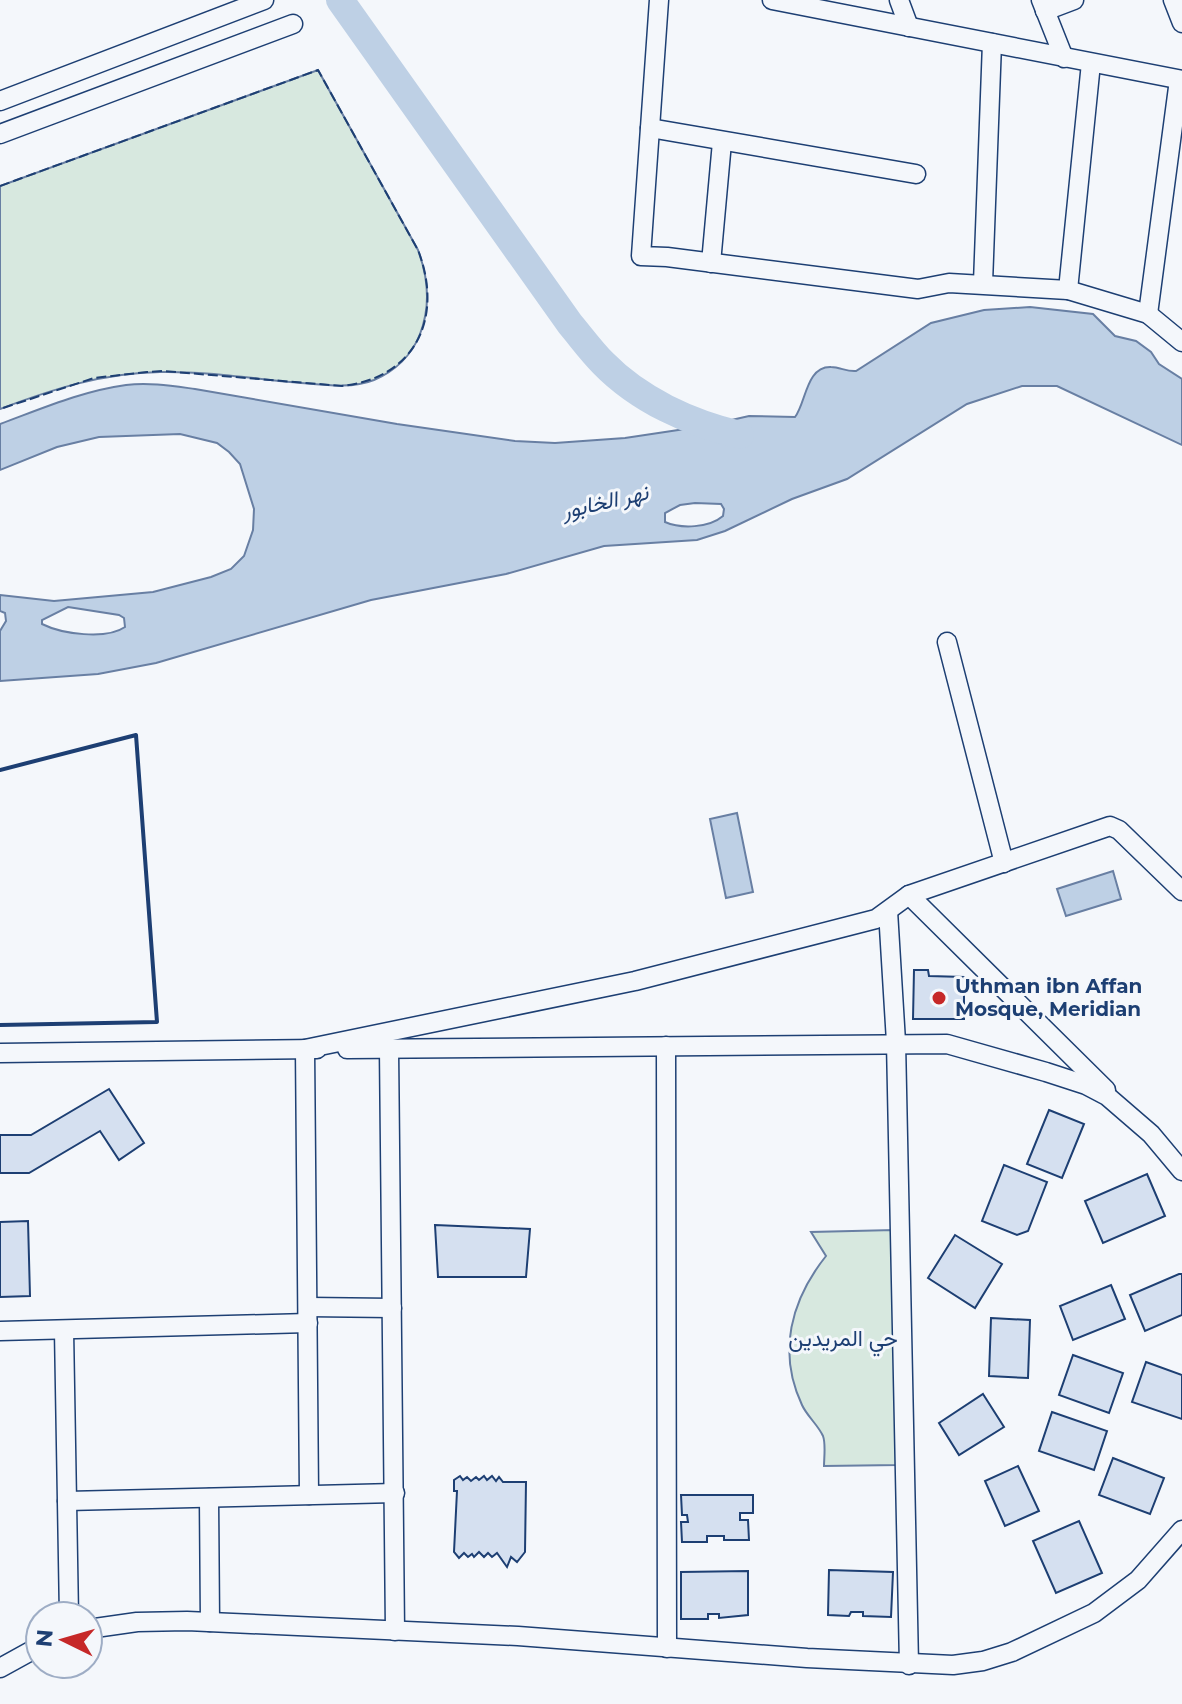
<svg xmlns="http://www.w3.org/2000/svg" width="1182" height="1704" viewBox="0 0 1182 1704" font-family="Montserrat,Vazirmatn,sans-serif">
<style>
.green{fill:#d7e8df;stroke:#687fa3;stroke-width:2}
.water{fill:#bed0e5;stroke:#687fa3;stroke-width:2;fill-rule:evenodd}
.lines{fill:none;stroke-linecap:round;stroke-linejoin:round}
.river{stroke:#bed0e5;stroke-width:28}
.building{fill:#d5e0f0;stroke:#1d3f73;stroke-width:2}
.minor-casing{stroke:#1d3f73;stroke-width:21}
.minor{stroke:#f4f7fb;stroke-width:18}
.fence{stroke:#1d3f73;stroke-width:2;stroke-dasharray:10 4;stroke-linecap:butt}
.wall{stroke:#1d3f73;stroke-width:4}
.poi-dot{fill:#c62828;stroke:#f4f7fb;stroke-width:3}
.labels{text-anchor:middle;stroke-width:6;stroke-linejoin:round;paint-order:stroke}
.poi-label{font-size:20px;font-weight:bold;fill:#1d3f73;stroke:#f4f7fb;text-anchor:start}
.water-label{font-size:22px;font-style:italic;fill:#1d3f73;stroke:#f4f7fb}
.neighbourhood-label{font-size:22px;fill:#1d3f73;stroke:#f4f7fb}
</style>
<rect width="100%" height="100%" fill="#f4f7fb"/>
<g class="green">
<path d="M318 70 418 250C428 277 431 306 420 334 412 355 395 371 374 380 351 389 325 385 301 383 255 379 207 371 160 372 103 373 53 389 0 409V186Z"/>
<path d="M894 1230 898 1465 824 1466C824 1458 826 1444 823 1436 818 1425 807 1416 802 1405 777 1352 791 1300 826 1256L811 1232Z"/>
</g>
<g class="water">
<path d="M1030 307 1093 314 1115 336 1136 341 1151 352 1159 364 1182 379V445L1057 386H1022L967 404 847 479 792 499 725 531 697 540 604 546 506 574 371 600 156 663 98 674 0 681V631L6 621 5 613 0 611V595L54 601 153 592 211 577 231 569 244 556 253 530 254 509 240 464 229 452 217 443 180 434 99 437 57 447 0 470V424C41 409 82 391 126 385 149 382 173 386 195 389L397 424 515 441 555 443 625 438 705 426 749 416 795 417C806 403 806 366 831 367 840 367 847 372 856 371L931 323 984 310ZM695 503 721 504 724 509 723 516C709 528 681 529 665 522V513L680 505ZM68 607 119 615 124 618 125 627C106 640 62 634 42 624V620Z"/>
<polygon points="737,813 753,892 726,898 710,819"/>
<polygon points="1113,871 1121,899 1066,916 1057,889"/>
</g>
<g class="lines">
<path class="river" d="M340 0 570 324C581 337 591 351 603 363 639 400 690 423 740 435"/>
</g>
<g class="building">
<polygon points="914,970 928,970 929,976 964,977 964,1019 913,1019"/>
<polygon points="109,1089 144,1143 119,1160 100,1131 29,1173 0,1173 0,1135 31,1135"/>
<polygon points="1049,1110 1084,1124 1062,1178 1027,1164"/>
<polygon points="1004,1165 1047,1182 1028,1231 1017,1235 982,1221"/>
<polygon points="1147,1174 1165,1216 1103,1243 1085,1201"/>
<polygon points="28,1221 30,1296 0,1297 0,1222"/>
<polygon points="435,1225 530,1229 526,1277 438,1277"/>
<polygon points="955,1235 1002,1264 975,1308 928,1278"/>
<polygon points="1179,1274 1182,1274 1182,1315 1145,1331 1130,1295"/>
<polygon points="1111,1285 1125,1319 1073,1340 1060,1306"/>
<polygon points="991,1318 1030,1320 1028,1378 989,1376"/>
<polygon points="1073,1355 1123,1373 1109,1413 1059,1395"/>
<polygon points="1146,1362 1182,1375 1182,1419 1132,1402"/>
<polygon points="983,1394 1004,1427 959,1455 939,1423"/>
<polygon points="1052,1412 1107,1431 1094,1470 1039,1451"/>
<polygon points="1113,1458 1164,1478 1150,1514 1099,1495"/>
<polygon points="1018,1466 1039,1511 1005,1526 985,1481"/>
<polygon points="460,1476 463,1480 467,1477 471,1481 476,1477 479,1480 484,1476 487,1480 492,1476 496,1481 499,1477 503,1482 526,1482 525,1552 517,1562 511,1557 507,1567 497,1553 492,1557 488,1553 484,1557 479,1552 474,1557 472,1554 468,1557 464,1553 459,1558 454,1552 457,1491 454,1491 454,1480"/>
<polygon points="681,1495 753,1495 753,1513 740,1513 740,1520 748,1520 749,1540 724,1540 724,1536 707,1536 707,1542 682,1542 681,1522 688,1522 687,1515 682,1515"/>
<polygon points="1079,1521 1102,1573 1056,1593 1033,1541"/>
<polygon points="829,1570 893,1572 891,1617 863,1616 863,1612 851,1612 849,1616 828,1615"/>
<polygon points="748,1571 748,1615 719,1618 719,1614 708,1614 708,1619 681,1619 681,1572"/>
</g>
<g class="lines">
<defs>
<g id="minor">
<polyline points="659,0 641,256 667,257 918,289 949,283 1068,290 1148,314 1182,342"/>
<polyline points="772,0 1182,80"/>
<polyline points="899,0 909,27"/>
<polyline points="1041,0 1064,58"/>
<polyline points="1173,0 1182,23"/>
<polyline points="1045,11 1074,0"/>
<polyline points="0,101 264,0"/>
<polyline points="650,128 916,174"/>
<polyline points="0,134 293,24"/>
<polyline points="711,263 722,142"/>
<polyline points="983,283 992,43"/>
<polyline points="1068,290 1091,63"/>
<polyline points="1148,314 1179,80"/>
<polyline points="947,642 1004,863"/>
<polyline points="909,895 1106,1090"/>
<polyline points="888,911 896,1042 909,1665"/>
<polyline points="666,1046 667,1648"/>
<polyline points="347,1049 947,1044 1046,1072 1086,1085 1107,1096 1151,1134 1182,1171"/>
<polyline points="389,1049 395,1631"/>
<polyline points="0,1053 317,1049"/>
<polyline points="308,1307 392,1308"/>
<polyline points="64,1330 69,1616"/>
<polyline points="0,1331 308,1323"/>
<polyline points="309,1495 305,1049 635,981 876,919 909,895 1110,826 1119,830 1182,891"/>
<polyline points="209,1498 210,1622"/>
<polyline points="67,1501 395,1493"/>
<polyline points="88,1629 137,1622 187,1621 518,1636 807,1658 953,1665 983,1661 1012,1652 1094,1613 1138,1580 1182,1530"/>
<polyline points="0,1668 40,1646"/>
</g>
</defs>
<use href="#minor" class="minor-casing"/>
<use href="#minor" class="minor"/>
<path class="fence" d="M0 186 318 70 418 250C444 317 416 378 342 386L163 371 147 372 94 378 0 409"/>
<polyline class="wall" points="0,770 136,735 157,1022 0,1025"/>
</g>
<circle class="poi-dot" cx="939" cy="998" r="8"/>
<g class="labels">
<g class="poi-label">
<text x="955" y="993">Uthman ibn Affan<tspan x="955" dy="23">Mosque, Meridian</tspan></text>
</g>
<g class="water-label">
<text transform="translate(605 501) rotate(-13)" y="8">نهر الخابور</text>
</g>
<g class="neighbourhood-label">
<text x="843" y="1346">حي المريدين</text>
</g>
</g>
<g transform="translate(64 1640) rotate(275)"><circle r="38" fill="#f4f7fb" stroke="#9eadc5" stroke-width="2"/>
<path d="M0-6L14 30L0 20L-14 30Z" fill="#c62828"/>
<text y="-12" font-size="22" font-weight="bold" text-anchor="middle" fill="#1d3f73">N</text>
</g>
</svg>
